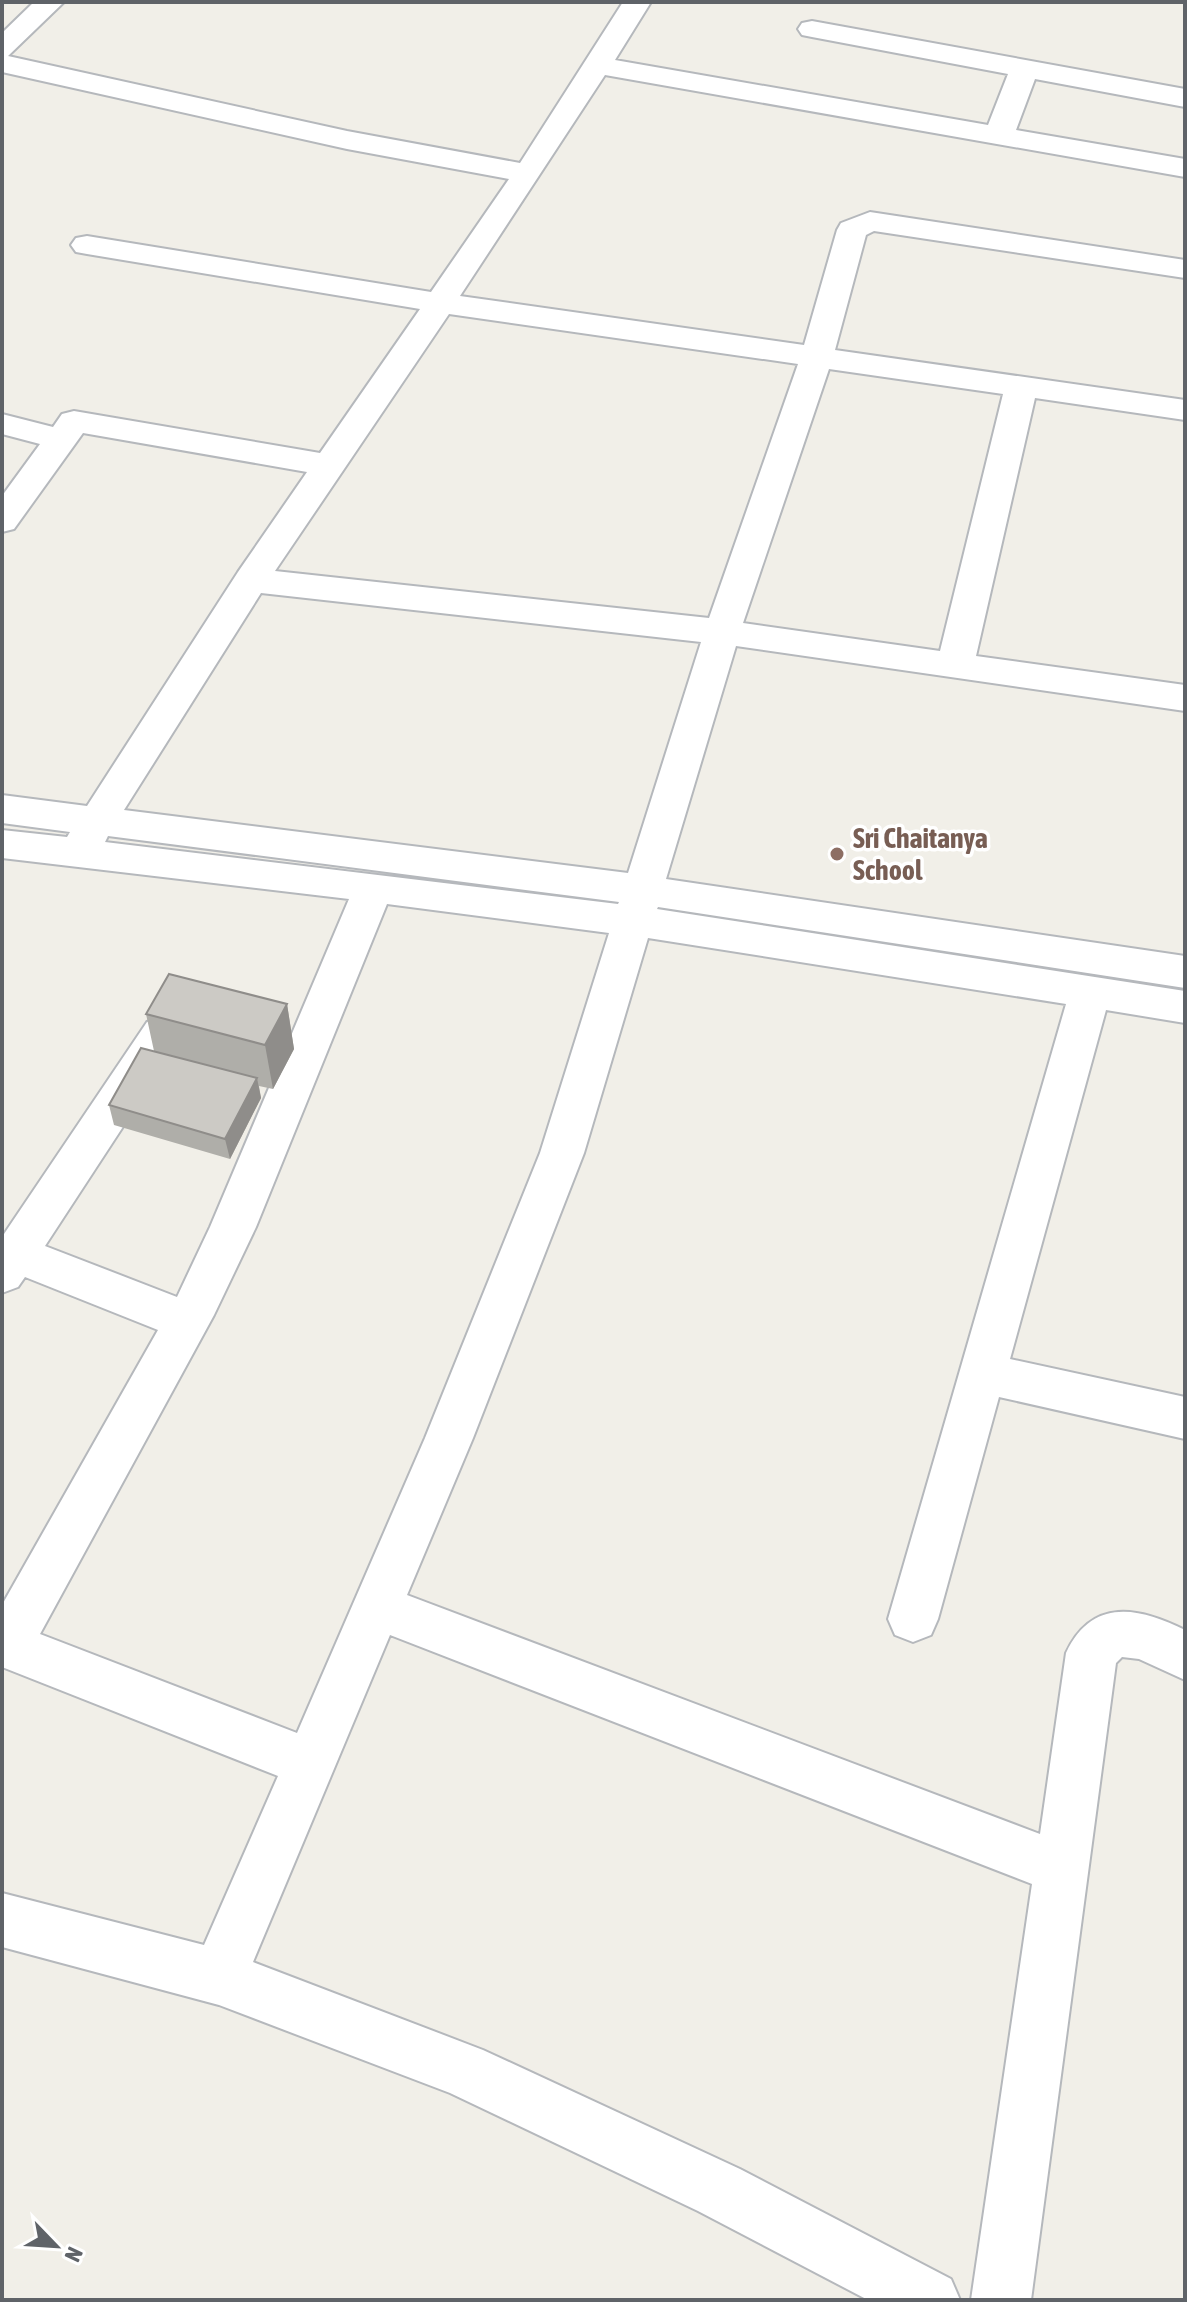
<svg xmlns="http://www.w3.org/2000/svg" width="1187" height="2302" viewBox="0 0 1187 2302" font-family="'Asap Condensed',sans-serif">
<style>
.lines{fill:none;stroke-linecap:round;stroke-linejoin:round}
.minor-casing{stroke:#b5b8bc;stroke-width:4}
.minor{fill:#fff;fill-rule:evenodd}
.wall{fill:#afaea9}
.shaded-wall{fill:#8f8d8a}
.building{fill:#cccac5;stroke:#8f8d8a;stroke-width:2}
.education-dot{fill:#8d6e63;stroke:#fff;stroke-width:3}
.labels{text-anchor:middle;stroke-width:7;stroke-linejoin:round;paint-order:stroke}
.education-label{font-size:28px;font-weight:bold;fill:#785e54;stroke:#fff;text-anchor:start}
</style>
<rect width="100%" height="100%" fill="#f1efe8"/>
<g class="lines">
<defs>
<path id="minor" d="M34 2H64L8 56 347 131 520 163 623 2H651L615 60 988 125 1008 74 812 37 802 35 798 29 802 23 812 21 1185 89V107L1035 79 1016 130 1185 159V177L605 75 460 296 804 345 837 230 841 223 870 212 1185 260V278L874 231 866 235 835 350 1185 400V420L1035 398 976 656 1185 685V711L736 646 666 879 1185 956V988L658 907 657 909 1185 991V1023L1106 1010 1010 1359 1185 1397V1439L999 1397 938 1619 931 1635 913 1642 895 1635 888 1619 1066 1004 648 938 584 1153 473 1438 407 1595 1040 1834 1066 1653C1092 1597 1139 1607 1185 1630V1680L1139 1659 1122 1657 1116 1663 1031 2300H971L1032 1884 390 1635 253 1962 483 2050 740 2169 951 2279 960 2300H868L698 2211 450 2093 219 2005 2 1947V1893L204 1945 278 1776 2 1667V1605L158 1330 25 1277 18 1287 2 1293V1237L147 1022 162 1017 177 1022 183 1033 177 1044 45 1246 177 1297 210 1227 349 899 2 858V830L67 837 70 832 2 823V795L87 806 238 572 307 472 83 433 14 529 2 532V496L40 444 2 434V414L53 427 62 414 74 411 320 453 420 309 87 254 76 252 71 245 76 238 87 236 431 292 509 179 347 149 2 72V33ZM449 314 798 364 709 618 275 571ZM829 369 1003 394 940 651 743 623ZM261 593 701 642 628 873 124 810ZM108 836 619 902 618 904 105 842ZM387 904 609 933 540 1153 425 1438 297 1733 40 1634 214 1315 256 1227Z"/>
</defs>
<use href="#minor" class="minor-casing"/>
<use href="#minor" class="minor"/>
</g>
<polygon class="wall" points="287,1004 294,1049 273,1089 259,1086 261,1098 230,1159 114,1125 109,1105 154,1051 146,1014"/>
<g class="shaded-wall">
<polygon points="287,1004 294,1049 273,1089 265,1045"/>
<polygon points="257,1078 261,1098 230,1159 225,1139"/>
</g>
<g class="building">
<polygon points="169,974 287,1004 265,1045 146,1014"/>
<polygon points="141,1048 257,1078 225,1139 109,1105"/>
</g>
<circle class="education-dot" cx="837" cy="854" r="8"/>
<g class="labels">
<g class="education-label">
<text x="853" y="848">Sri Chaitanya<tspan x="853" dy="32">School</tspan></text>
</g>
</g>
<rect width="1187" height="2302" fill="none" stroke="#5f6368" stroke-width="8"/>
<g transform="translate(56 2246) rotate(115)" stroke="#ffffff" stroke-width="6" paint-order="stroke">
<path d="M0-6L14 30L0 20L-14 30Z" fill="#5f6368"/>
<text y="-12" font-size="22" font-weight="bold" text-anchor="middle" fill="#5f6368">N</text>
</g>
</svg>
